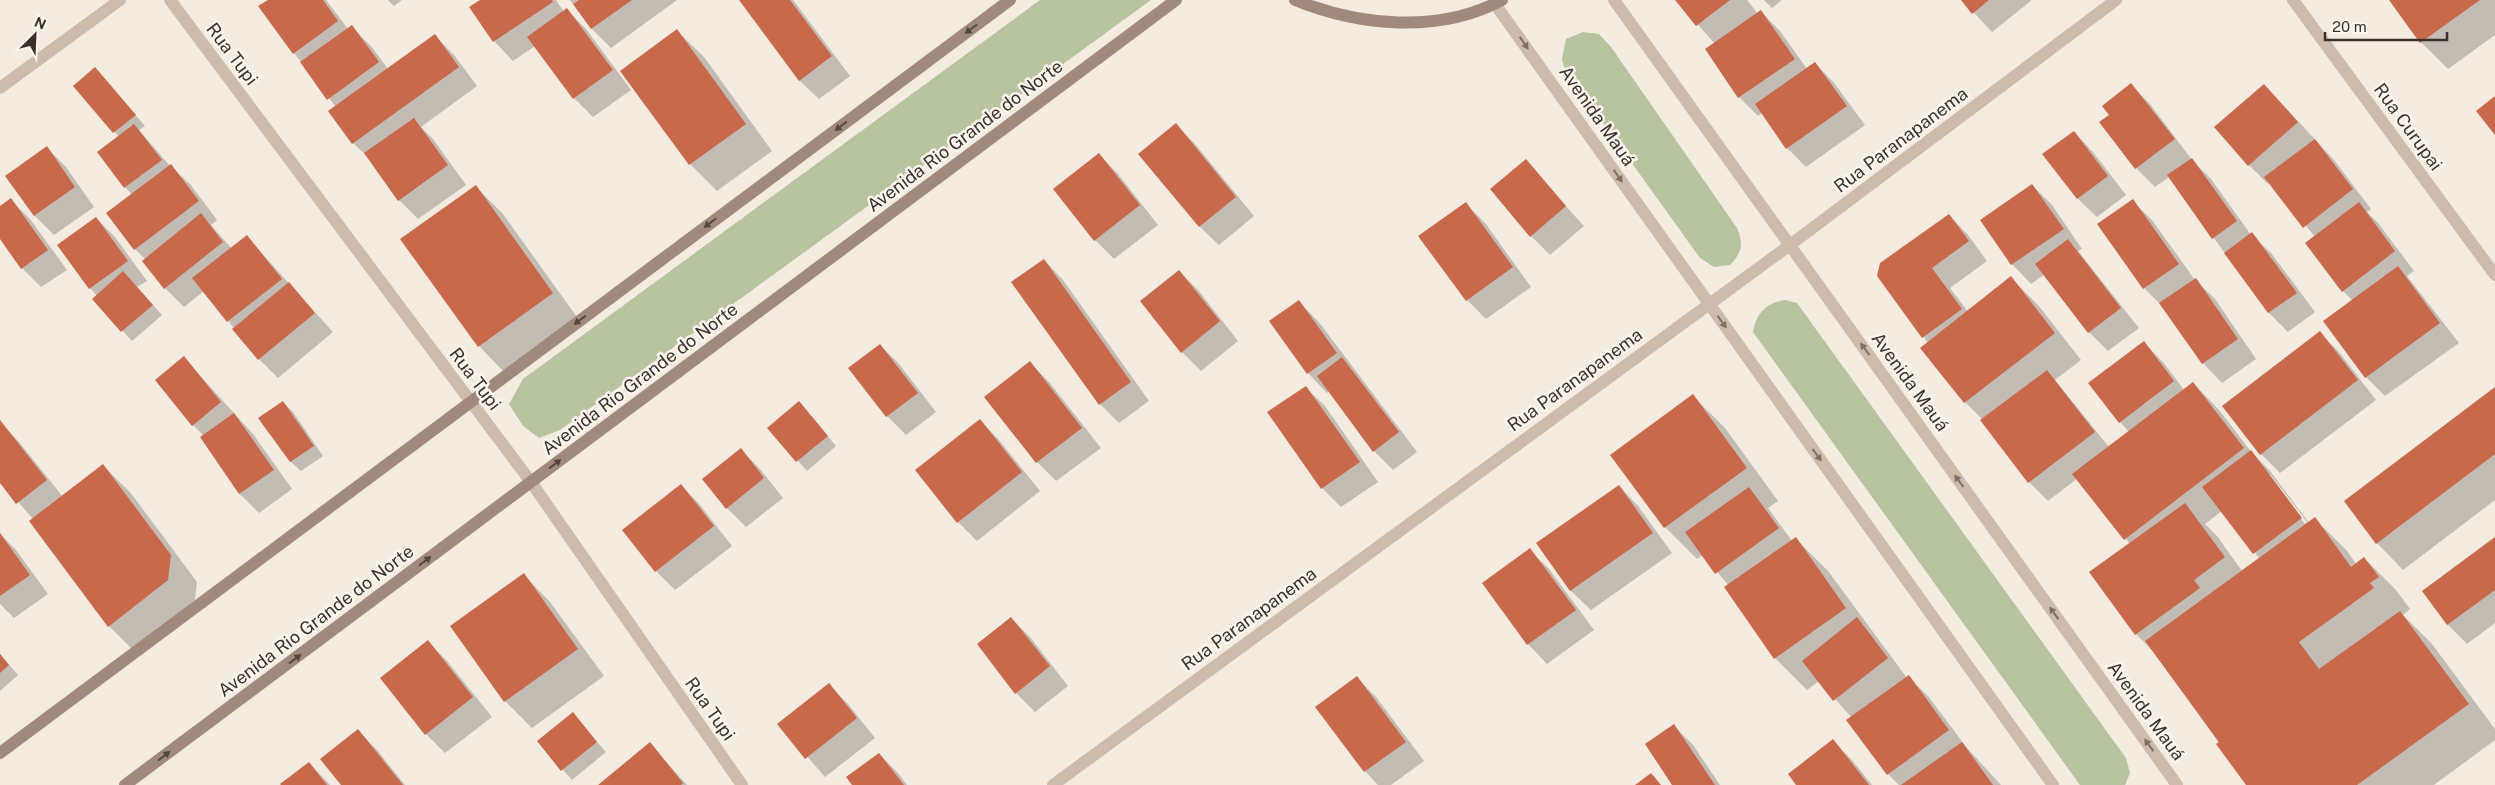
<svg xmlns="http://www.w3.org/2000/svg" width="2495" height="785" viewBox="0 0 2495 785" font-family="'Public Sans',sans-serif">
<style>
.green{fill:#b8c4a0}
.shadow{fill:#0003;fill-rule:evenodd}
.building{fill:#c8694b}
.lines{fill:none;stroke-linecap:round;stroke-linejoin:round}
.minor{stroke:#cdbbac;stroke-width:12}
.tertiary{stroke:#cdbbac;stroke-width:12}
.secondary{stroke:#a18a7d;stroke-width:12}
.oneway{fill:#544640}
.oneway2{fill:#7d6f65}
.labels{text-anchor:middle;stroke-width:5;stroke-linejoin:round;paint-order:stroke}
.street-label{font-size:18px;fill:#3b302b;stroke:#fbf5ee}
</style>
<rect width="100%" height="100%" fill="#f4ebe1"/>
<g class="green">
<polygon points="1040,0 1151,0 560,430 539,438 523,426 509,404 523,379"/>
<path d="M1583 32 1599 34 1611 47 1737 228C1744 245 1742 252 1730 265L1714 267 1700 258 1565 70 1562 59 1566 39Z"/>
<path d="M1785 300 1797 303 2126 758 2130 773 2125 785H2080L1753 332C1756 313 1766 303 1785 300Z"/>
</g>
<g class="shadow">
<polygon points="270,0 326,0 348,29 351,27 371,46 388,69 435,36 454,55 477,86 421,127 433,139 466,185 418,219 399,200 370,159 353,143 336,107 294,53"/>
<polygon points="388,0 402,0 394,6"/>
<polygon points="482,0 556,0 564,12 567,10 586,29 631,90 593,117 574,98 535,46 513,61 494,41"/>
<polygon points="570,0 677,0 611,48 592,29"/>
<polygon points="740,0 793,0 850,76 819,99 799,80"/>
<polygon points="1676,0 1747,0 1758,14 1761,12 1780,31 1807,69 1815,63 1834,83 1865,125 1806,167 1787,148 1762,113 1758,116 1739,97 1715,44"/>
<polygon points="1764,0 1782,0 1772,8"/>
<polygon points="1962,0 2032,0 1992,32"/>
<polygon points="2391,0 2495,0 2495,35 2448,69 2421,42"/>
<polygon points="677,31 704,57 772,151 717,191 690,164"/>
<polygon points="105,79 145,126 139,130 170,166 190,184 217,220 211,225 232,249 247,237 333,332 278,378 259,359 204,291 184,307 165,288 145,259 135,249 132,195 125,187 119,137 75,86"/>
<polygon points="2131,85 2150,104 2192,160 2211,179 2251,235 2271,253 2315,312 2288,332 2269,313 2169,177 2155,187 2136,168 2101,123 2111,115"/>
<polygon points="2283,105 2334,160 2371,209 2367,212 2378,223 2414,271 2407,276 2459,343 2385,396 2366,377 2324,321 2353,301 2343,291 2315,237 2270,182 2268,184 2249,165"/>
<polygon points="1176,125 1195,144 1254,216 1219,245 1199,226"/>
<polygon points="2074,132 2093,152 2126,195 2097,217 2077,198"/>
<polygon points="47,148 66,167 94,207 54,235 35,216 7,176"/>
<polygon points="1099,155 1118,174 1158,225 1114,259 1095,240"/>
<polygon points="1525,161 1584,226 1550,255 1531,236"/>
<polygon points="2032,185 2052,205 2082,249 2078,251 2139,328 2108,351 2089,332 2045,274 2031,284 2012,264 1982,220"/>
<polygon points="476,187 503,214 579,320 505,373 479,346"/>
<polygon points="11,200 30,219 67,270 41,287 22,268 0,237 0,208"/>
<polygon points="2132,201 2152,220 2195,280 2215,299 2256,359 2222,383 2203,363 2163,307 2144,288 2098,225"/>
<polygon points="1466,204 1485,223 1531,287 1486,319 1467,300"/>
<path d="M1949 215 1968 235 1987 261 1950 288 1968 312 2011 278 2038 305 2081 360 2055 380 2109 447 2129 432 2120 422 2144 343 2163 362 2184 390 2193 383 2219 410 2253 454 2270 471 2309 523 2315 519 2347 551 2356 564 2364 558 2396 590 2410 609 2403 615 2432 644 2495 729V740L2434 785H2249L2154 652 2136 634 2091 572 2130 544 2078 478 2048 501 2029 482 1983 420 1965 402 1928 343 1879 276ZM2270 474 2307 522 2305 524 2269 476ZM2222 511 2260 559 2242 571 2217 536 2205 524Z"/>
<polygon points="96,218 115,237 147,281 137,287 162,315 132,341 93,299 97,296 90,288"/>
<polygon points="1044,260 1063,280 1149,401 1119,423 1100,404"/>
<polygon points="1179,271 1198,290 1238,341 1201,371 1182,352"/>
<polygon points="1299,302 1318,321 1417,452 1393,470 1374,451 1329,391 1327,393 1308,373 1271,321"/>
<polygon points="2320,333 2339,352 2376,400 2280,473 2261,454 2224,406"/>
<polygon points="880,345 899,364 936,412 906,435 887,416 850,368"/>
<polygon points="184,358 253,434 292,489 259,513 240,494 201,437 204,436 193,425"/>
<polygon points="1030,363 1049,382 1101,448 1056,481 1037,462 986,397"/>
<polygon points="1305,387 1325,406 1378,482 1341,507 1322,488"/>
<polygon points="2495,389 2495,500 2403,570 2377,543"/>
<polygon points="1693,396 1725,428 1778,501 1768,508 1792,541 1796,539 1828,571 1907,678 1908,677 1928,696 1967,748 2001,785 1899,785 1888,774 1848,721 1852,718 1819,681 1807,690 1775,658 1729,586 1703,555 1697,559 1665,527"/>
<polygon points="283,402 293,412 323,456 301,471 291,462 260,418"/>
<polygon points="808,413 836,446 807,471 769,428"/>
<polygon points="980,420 999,440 1040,491 977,541 958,522"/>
<polygon points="0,422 19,442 63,497 103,466 130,492 197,582 194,607 135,652 109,626 33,519 0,481"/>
<polygon points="741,450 760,469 783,498 746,527 727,508"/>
<polygon points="681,485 700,505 732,546 675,590 656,571 624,530"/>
<polygon points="1619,486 1638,506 1672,553 1591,610 1571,591 1538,544"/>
<polygon points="0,534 16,550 48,594 14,618 0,604"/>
<polygon points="2495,539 2495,623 2467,644 2448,625 2424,591"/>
<polygon points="1529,550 1549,569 1594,630 1547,664 1528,644 1484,583"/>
<polygon points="524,575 550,602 604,676 532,728 505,701"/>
<polygon points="1011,618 1030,637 1068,686 1035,712 1016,693"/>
<polygon points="428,642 447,661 492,717 445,753 426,734"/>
<polygon points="0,654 18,675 0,691"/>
<polygon points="1357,678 1376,697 1424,761 1391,785 1378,785 1365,771"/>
<polygon points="829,685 848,704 875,738 825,777 779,724"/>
<polygon points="573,714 606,752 572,780 538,742"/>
<polygon points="1674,726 1693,745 1720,785 1674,785"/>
<polygon points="358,731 377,750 405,785 342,785"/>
<polygon points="1833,741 1852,760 1872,785 1798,785"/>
<polygon points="650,744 687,785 600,785"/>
<polygon points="879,754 898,773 907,785 854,785"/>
<polygon points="309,763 330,785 283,785"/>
</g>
<g class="building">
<polygon points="268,0 323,0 338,21 293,54 258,6"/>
<polygon points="480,0 552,0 553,2 493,42 469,7"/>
<polygon points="579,0 632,0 591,29 573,4"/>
<polygon points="739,0 790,0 832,56 799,81"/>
<polygon points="1675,0 1730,0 1696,26"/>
<polygon points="1961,0 1989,0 1972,14"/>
<polygon points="2389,0 2480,0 2420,43"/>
<polygon points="567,8 613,70 573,99 527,37"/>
<polygon points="1761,10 1795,59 1738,98 1705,49"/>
<polygon points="352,25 379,62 327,100 300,62"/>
<polygon points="677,29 746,124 689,165 620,71"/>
<polygon points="435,34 459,67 352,144 328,111"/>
<polygon points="1815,62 1847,106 1786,149 1755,104"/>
<polygon points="95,67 136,115 113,133 73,86"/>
<polygon points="2131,83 2175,139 2135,169 2099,122 2109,115 2102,106"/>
<polygon points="2264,84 2298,122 2248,166 2214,127"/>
<polygon points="2495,96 2495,135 2476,111"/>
<polygon points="414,118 448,165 398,201 364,153"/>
<polygon points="1176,123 1236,197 1199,227 1138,154"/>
<polygon points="134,124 162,160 124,188 97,152"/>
<polygon points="2074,131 2108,176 2077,199 2042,154"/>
<polygon points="2315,139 2353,189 2303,228 2264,177"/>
<polygon points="47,146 75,187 34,216 5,176"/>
<polygon points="1099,153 1140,205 1094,241 1053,189"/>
<polygon points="2192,158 2237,221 2212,239 2167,175"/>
<polygon points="1526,159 1566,206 1530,237 1490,189"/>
<polygon points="171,164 199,201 134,250 106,213"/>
<polygon points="2032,184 2064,229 2011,265 1980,220"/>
<polygon points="476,185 553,293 478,347 400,239"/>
<polygon points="11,198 48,250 21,269 0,239 0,206"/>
<polygon points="2133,199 2179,264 2143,289 2097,224"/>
<polygon points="1466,202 1513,267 1466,301 1418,236"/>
<polygon points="2359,202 2395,251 2342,292 2305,243"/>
<polygon points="201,213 223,242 164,289 142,261"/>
<polygon points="1949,214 1969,241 1932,268 1962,309 1922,338 1877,276 1880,263"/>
<polygon points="96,217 128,261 89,289 57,245"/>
<polygon points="2252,232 2297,293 2268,313 2224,253"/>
<polygon points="247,235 282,279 227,322 192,278"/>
<polygon points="2068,239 2121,308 2088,333 2035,264"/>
<polygon points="1044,259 1131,382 1099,405 1011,282"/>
<polygon points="2398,266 2440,323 2365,378 2323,321"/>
<polygon points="1179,270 1220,321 1181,353 1140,301"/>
<polygon points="123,271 153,305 121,332 92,299"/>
<polygon points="2011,276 2055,333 1964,403 1920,348"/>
<polygon points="2196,278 2238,339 2202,364 2159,303"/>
<polygon points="289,282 315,313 258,360 232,329"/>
<polygon points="1299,300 1337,353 1307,374 1269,321"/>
<polygon points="2320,331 2358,380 2260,455 2222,406"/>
<polygon points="2144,341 2174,381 2119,423 2088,383"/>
<polygon points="880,344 918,393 886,417 848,368"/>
<polygon points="184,356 221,402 192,426 155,380"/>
<polygon points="1342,357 1399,432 1373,452 1317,376"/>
<polygon points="1030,361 1082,428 1036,463 984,397"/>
<polygon points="2047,370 2095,432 2028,483 1980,420"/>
<polygon points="2193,382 2244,448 2124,540 2072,474"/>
<polygon points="1306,386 1360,462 1321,489 1267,412"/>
<polygon points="2495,387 2495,454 2376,544 2344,501"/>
<polygon points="1693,394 1747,468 1664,528 1610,455"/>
<polygon points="283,401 314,446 290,462 258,418"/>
<polygon points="799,401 828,436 796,462 767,428"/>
<polygon points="234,413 274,470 239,494 200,437"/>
<polygon points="980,419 1022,472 957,523 915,470"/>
<polygon points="0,420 47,480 16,504 0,483"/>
<polygon points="741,448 764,478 726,509 702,479"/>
<polygon points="2251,450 2302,518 2253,554 2202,487"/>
<polygon points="103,464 171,555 168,580 108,627 29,521"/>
<polygon points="681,484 714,526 655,572 622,530"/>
<polygon points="1619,485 1653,533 1570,591 1536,543"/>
<polygon points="1749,487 1779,528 1715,574 1685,532"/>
<polygon points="2185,503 2225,557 2194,580 2200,588 2135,635 2089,572"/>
<polygon points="2315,517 2351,567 2364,557 2379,577 2370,583 2374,588 2299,642 2319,669 2400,611 2469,704 2357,785 2246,785 2216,744 2219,742 2145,641"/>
<polygon points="0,533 30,575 0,596"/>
<polygon points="1796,537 1846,608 1774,659 1724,587"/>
<polygon points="2495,537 2495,590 2447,625 2422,591"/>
<polygon points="1530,548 1576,610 1527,645 1482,583"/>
<polygon points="524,573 578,649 504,702 450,626"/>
<polygon points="1011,617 1050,666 1015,694 977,644"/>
<polygon points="1857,617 1888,658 1833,701 1802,661"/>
<polygon points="428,640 473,697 425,735 380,678"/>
<polygon points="0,654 9,665 0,673"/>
<polygon points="1909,675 1949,730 1887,775 1846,720"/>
<polygon points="1357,676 1406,742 1364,772 1315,707"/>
<polygon points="829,683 857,718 805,759 777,724"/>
<polygon points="573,712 597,742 561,771 537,741"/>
<polygon points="1674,724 1715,785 1672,785 1645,744"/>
<polygon points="358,729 403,785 341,785 320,759"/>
<polygon points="1833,739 1869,785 1796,785 1788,774"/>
<polygon points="650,742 683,783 681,785 598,785"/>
<polygon points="1962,742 1993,785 1901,785"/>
<polygon points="879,753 904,785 852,785 846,777"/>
<polygon points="309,762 327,785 281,785 280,784"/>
<polygon points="1651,773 1661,785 1635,785"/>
</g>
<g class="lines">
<g class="minor">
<polyline points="170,0 531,482 742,785"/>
<polyline points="2293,0 2495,275"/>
<polyline points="0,88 120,0"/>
<polyline points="1053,785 1790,245 2116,0"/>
</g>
<g class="tertiary">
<polyline points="1614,0 2177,785"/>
<polyline points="1495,4 2053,785"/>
</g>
<g class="secondary">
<path d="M1295 0C1359 26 1439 34 1502 0"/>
<polyline points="0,753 1010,0"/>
<polyline points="125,785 1176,0"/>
</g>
</g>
<defs><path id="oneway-solid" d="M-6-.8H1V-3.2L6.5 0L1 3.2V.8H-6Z" transform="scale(1.25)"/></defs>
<g class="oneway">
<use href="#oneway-solid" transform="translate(971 29) rotate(143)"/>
<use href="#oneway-solid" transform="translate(841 126) rotate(143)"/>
<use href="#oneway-solid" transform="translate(710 223) rotate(143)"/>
<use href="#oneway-solid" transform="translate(580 320) rotate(143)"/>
<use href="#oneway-solid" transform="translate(555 464) rotate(-37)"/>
<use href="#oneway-solid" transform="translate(425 561) rotate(-37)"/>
<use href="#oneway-solid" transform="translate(295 659) rotate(-37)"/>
<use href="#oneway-solid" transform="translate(164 756) rotate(-37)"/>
</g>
<g class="oneway2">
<use href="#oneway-solid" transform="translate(1524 43) rotate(55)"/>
<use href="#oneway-solid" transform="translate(1618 176) rotate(55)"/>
<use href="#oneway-solid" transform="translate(1722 322) rotate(54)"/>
<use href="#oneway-solid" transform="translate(1865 349) rotate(-126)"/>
<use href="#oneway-solid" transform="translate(1817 455) rotate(54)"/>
<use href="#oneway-solid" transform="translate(1959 481) rotate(-126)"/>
<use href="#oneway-solid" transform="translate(2054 613) rotate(-126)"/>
<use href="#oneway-solid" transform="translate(2149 745) rotate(-126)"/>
</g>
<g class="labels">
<g class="street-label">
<text transform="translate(232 54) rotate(53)" y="6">Rua Tupi</text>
<text transform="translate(1597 116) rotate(55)" y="6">Avenida Mauá</text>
<text transform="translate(2408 127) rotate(54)" y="6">Rua Curupai</text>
<text transform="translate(965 136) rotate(-37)" y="6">Avenida Rio Grande do Norte</text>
<text transform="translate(1901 140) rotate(-37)" y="6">Rua Paranapanema</text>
<text transform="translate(475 379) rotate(53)" y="6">Rua Tupi</text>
<text transform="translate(640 379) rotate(-37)" y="6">Avenida Rio Grande do Norte</text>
<text transform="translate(1575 380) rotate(-36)" y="6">Rua Paranapanema</text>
<text transform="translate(1910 382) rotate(54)" y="6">Avenida Mauá</text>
<text transform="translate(1249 619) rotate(-36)" y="6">Rua Paranapanema</text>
<text transform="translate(316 621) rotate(-37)" y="6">Avenida Rio Grande do Norte</text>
<text transform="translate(710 709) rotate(55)" y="6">Rua Tupi</text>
<text transform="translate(2146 711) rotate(54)" y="6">Avenida Mauá</text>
</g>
</g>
<g transform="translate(35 35) rotate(24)" stroke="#fbf5ee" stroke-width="4" paint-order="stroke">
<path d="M0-4L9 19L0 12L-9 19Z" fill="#3b302b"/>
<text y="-8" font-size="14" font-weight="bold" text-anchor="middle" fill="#3b302b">N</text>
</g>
<path d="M2325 32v8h122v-8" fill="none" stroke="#3b302b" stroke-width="2.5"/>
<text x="2332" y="32" font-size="15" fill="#3b302b" stroke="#fbf5ee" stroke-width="4" paint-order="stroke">20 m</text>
</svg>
